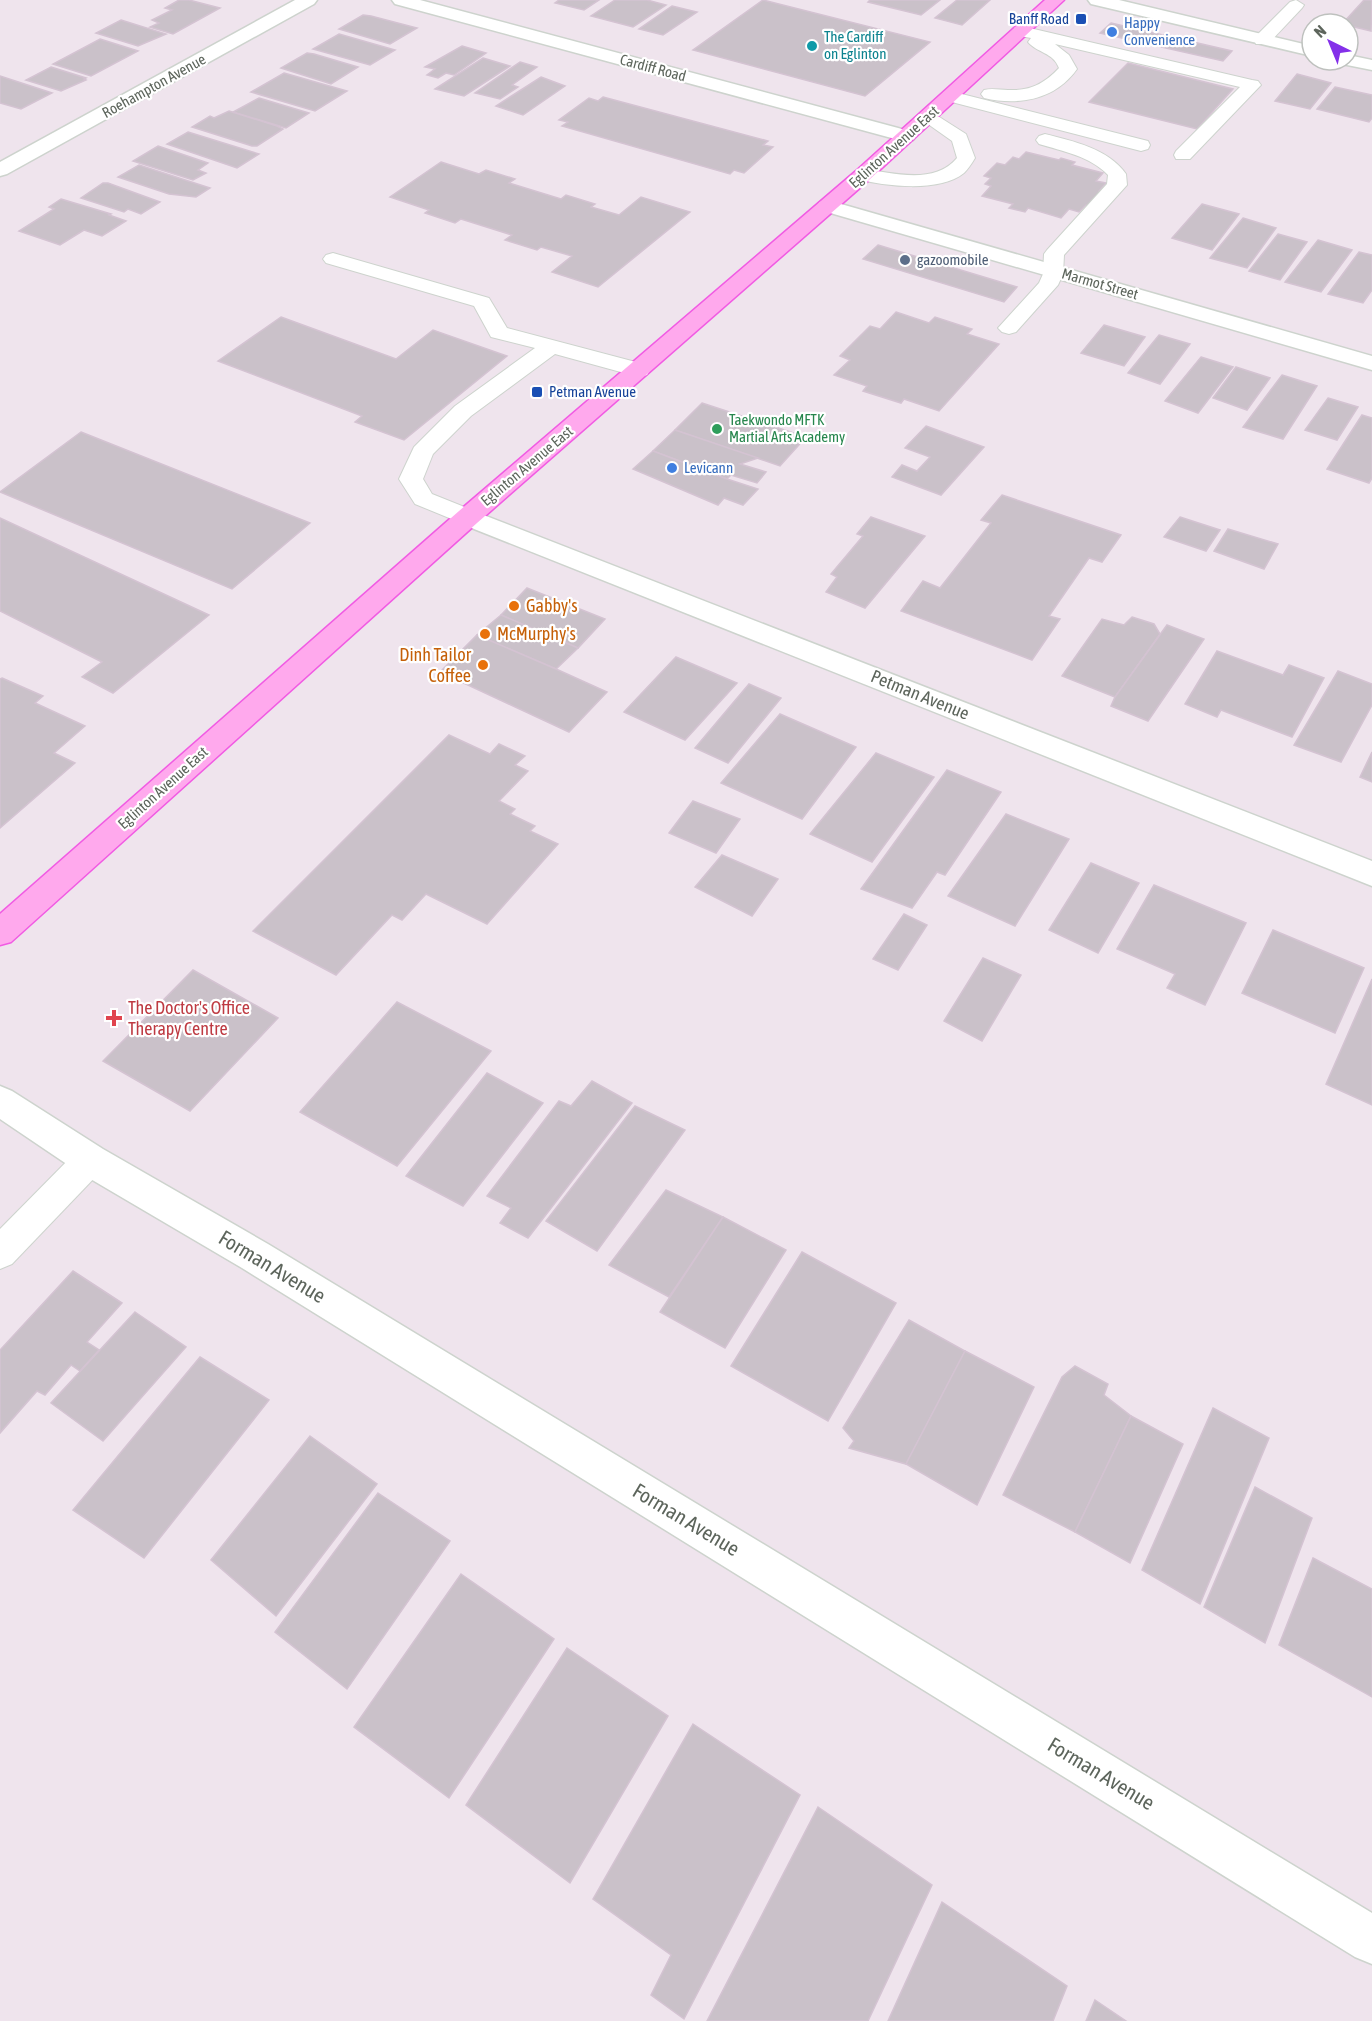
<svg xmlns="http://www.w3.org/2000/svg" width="1372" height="2021" viewBox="0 0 1372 2021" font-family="'Asap Condensed',sans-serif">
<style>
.building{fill:#cac1c9;stroke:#d4c3d2;stroke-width:1.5}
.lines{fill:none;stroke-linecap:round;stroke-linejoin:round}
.service-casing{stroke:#cdd3cd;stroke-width:2}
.minor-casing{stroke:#cdd3cd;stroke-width:3}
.primary-casing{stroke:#f15be3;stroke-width:3}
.service{fill:#fff;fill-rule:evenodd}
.minor{fill:#fff;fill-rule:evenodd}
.primary{fill:#ffa9ed;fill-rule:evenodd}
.transit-dot{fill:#1a4fb4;stroke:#fff;stroke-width:2}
.shop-dot{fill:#3f7fe0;stroke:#fff;stroke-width:2}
.culture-dot{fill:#0f9aa8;stroke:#fff;stroke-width:2}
.service-dot{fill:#5c6f8a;stroke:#fff;stroke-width:2}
.leisure-dot{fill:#2e9e5b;stroke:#fff;stroke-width:2}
.food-dot{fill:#e8710a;stroke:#fff;stroke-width:2}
.health-dot{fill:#e0444e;stroke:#fff;stroke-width:2}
.labels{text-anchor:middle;stroke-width:4.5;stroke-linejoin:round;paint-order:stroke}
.far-transit-label{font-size:15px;fill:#164399;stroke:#fff;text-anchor:end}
.far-shop-label{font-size:15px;fill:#366cbe;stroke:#fff;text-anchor:start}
.far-culture-label{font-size:15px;fill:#0d838f;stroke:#fff;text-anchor:start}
.far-street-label{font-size:15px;fill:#5d655c;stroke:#fff}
.far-service-label{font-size:15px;fill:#4e5e75;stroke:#fff;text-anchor:start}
.far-leisure-label{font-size:15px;fill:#27864d;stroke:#fff;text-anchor:start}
.food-label{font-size:18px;fill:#c56008;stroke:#fff;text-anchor:start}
.street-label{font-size:18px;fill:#5d655c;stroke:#fff}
.health-label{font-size:18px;fill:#be3a42;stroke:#fff;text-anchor:start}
.near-street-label{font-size:21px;fill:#5d655c;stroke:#fff}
</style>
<rect width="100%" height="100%" fill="#efe4ed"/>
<g class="building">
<polygon points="179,0 189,0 220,8 173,34 150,27 159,23 152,20 172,10 165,8"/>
<polygon points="559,0 599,0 584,10 555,3"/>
<polygon points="615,0 647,0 666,5 633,27 591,16"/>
<polygon points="763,0 930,42 865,96 693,50"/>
<polygon points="870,0 940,0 921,15 868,2"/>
<polygon points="957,0 990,0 962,25 935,18"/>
<polygon points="1364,0 1372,0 1371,31 1342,24"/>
<polygon points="672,6 697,12 663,35 639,29"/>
<polygon points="363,15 371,16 417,28 390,44 339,29"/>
<polygon points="121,20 166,34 138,46 96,33"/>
<polygon points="1111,23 1232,51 1223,61 1100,33"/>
<polygon points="339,34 395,50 370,65 313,49"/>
<polygon points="100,39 138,51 91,76 53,64"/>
<polygon points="462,46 486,53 454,75 446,73 438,78 427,75 435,69 425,67"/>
<polygon points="307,53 314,54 358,67 331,84 281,68"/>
<polygon points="483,58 510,66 464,96 435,89"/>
<polygon points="520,62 537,67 512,85 518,87 500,99 475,93"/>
<polygon points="1128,63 1233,89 1197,129 1089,102"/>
<polygon points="51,67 86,78 84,79 86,80 61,91 26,80"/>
<polygon points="284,73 347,91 315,111 251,92"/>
<polygon points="1297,74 1331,83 1310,109 1275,101"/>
<polygon points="0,76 52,93 21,109 0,103"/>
<polygon points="541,77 565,86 523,115 496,106"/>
<polygon points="1335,87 1372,95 1372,118 1369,122 1317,109"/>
<polygon points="603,97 768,141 763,145 773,147 744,173 734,170 730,174 562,126 568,122 559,120 589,98 598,101"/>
<polygon points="259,98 309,113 286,128 233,112"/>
<polygon points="229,111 277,126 283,129 257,146 252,146 192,127 210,116 214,118"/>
<polygon points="188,132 259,154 237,168 167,144"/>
<polygon points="158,146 208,163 198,170 206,173 193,180 133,161"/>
<polygon points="1026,152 1059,160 1061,158 1075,162 1072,165 1103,173 1096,181 1106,183 1099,191 1107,193 1095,207 1086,205 1079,212 1069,209 1061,218 1028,208 1025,212 1009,208 1013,204 982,196 991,186 985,184 991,178 984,176 997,163 1005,165 1013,157 1019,159"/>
<polygon points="441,162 479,174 486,170 515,179 509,183 561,199 566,195 595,204 591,207 619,215 641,197 690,212 598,287 552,272 572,256 541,247 537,250 505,240 512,235 461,219 455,223 425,213 429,210 390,197"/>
<polygon points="139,165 210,188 196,197 169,194 118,177"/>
<polygon points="103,183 108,183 160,202 141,214 128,209 124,212 81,198"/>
<polygon points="61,199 111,214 109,215 126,221 102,236 84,230 60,245 19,231 54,209 49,207"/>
<polygon points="1202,204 1239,214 1212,250 1172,238"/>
<polygon points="1243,218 1276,228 1247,268 1210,258"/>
<polygon points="1278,234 1307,242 1280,280 1249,271"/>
<polygon points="1318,240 1352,250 1321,292 1285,282"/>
<polygon points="878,245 1017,287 1004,302 863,259"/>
<polygon points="1359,252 1372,255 1372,290 1363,303 1328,294"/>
<polygon points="896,312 929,323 935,317 972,329 967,334 999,344 939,411 904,399 901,403 863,391 867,386 834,375 850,360 840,356 870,326 880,329"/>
<polygon points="281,317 396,359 433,330 507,356 404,440 355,422 362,416 218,361"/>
<polygon points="1104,325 1145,337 1124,366 1081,353"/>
<polygon points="1159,335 1190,344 1160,384 1128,373"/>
<polygon points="1201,357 1233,367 1198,413 1165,401"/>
<polygon points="1236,367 1270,378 1247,410 1213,398"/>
<polygon points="1282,375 1317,386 1283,439 1243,427"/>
<polygon points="1328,398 1358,407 1337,440 1305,430"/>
<polygon points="702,403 806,437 780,466 675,430"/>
<polygon points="1362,415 1372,418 1372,478 1369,483 1327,469"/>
<polygon points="926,426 984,447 941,495 892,477 902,465 917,471 930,457 905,448"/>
<polygon points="675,430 758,458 740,464 766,472 757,483 731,475 727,479 653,451"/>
<polygon points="81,432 310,523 232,589 0,492"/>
<polygon points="653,451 727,479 758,489 743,505 724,498 718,505 633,469"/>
<polygon points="1002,495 1121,535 1102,562 1089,558 1049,616 1060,619 1032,660 901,611 923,581 940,588 991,523 981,520"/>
<polygon points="871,517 925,536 865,608 826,592 837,577 831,574 863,536 857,534"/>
<polygon points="1180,517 1220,530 1206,551 1164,537"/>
<polygon points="0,518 209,615 113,693 82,677 102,662 0,611"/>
<polygon points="1228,529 1278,544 1264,569 1214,551"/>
<polygon points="527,588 605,619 578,648 501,615"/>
<polygon points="501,615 578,648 556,669 477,635"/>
<polygon points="1132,617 1154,624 1160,634 1115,697 1062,676 1102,619 1124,625"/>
<polygon points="1167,625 1204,639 1148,721 1111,706 1115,697"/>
<polygon points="477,635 556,669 607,692 569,732 440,672"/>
<polygon points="1217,651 1283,675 1289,665 1324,678 1292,737 1221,710 1217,717 1185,704"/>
<polygon points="676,657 737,683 685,740 624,712"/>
<polygon points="1338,671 1372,684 1372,705 1341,762 1294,745"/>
<polygon points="2,678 43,696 35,703 85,726 54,753 75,763 0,828 0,679"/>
<polygon points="749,684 781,698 728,763 695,748"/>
<polygon points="780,714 856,747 802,819 721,783"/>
<polygon points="449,735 490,754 499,744 525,756 515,765 528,771 499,801 515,809 510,814 535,826 530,831 558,844 487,924 426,894 402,920 392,915 336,975 253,931"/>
<polygon points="1372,752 1372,782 1360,777"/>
<polygon points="876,753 934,777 872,862 810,834"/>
<polygon points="947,770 1001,792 945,875 937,872 912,908 861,889"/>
<polygon points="693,801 740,819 716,853 669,833"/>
<polygon points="1006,814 1069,839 1015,926 948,896"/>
<polygon points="722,855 778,879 752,916 695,887"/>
<polygon points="1091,863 1139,883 1098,953 1049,930"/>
<polygon points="1154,885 1246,923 1205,1005 1167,988 1175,974 1117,949"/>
<polygon points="904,914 927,925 898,970 873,959"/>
<polygon points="1273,930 1364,968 1335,1033 1242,993"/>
<polygon points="983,958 1021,975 982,1041 944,1021"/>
<polygon points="193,970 278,1018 190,1111 103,1061"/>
<polygon points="1372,979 1372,1105 1326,1084"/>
<polygon points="397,1002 491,1051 397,1166 300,1112"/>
<polygon points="487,1073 543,1103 463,1206 406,1176"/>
<polygon points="592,1081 632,1103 528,1238 500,1223 511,1208 487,1196 559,1101 571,1106"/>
<polygon points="635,1106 685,1130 597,1251 546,1221"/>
<polygon points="666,1190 723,1217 669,1297 609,1265"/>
<polygon points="723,1217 786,1250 725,1348 660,1312"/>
<polygon points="802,1252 896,1303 828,1421 731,1366"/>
<polygon points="73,1271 122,1303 87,1342 99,1350 80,1371 71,1365 45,1395 37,1391 0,1433 0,1350"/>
<polygon points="135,1312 186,1347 103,1441 51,1403"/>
<polygon points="909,1320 965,1351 906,1464 849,1448 854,1441 843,1428"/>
<polygon points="965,1351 1034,1387 977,1505 906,1464"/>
<polygon points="200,1357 269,1400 144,1558 73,1510"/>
<polygon points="1075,1366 1108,1384 1104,1395 1131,1416 1075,1532 1003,1495 1062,1377"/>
<polygon points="1213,1408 1269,1438 1200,1604 1142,1570"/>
<polygon points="1131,1416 1183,1444 1130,1563 1075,1532"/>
<polygon points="310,1436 377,1484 276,1616 211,1560"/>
<polygon points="1255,1487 1312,1518 1265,1643 1204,1607"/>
<polygon points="378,1493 450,1541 347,1689 275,1632"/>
<polygon points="1313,1558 1372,1589 1372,1697 1279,1645"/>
<polygon points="461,1574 554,1639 449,1798 354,1727"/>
<polygon points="567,1648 668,1716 570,1883 466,1805"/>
<polygon points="693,1724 800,1795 684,2019 651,1995 671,1955 593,1899"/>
<polygon points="818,1807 932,1885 868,2021 707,2021"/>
<polygon points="942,1902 1067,1986 1053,2021 888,2021"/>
<polygon points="1095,2000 1126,2021 1086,2021"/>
</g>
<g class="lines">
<defs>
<g id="service">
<polygon points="1296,0 1304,5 1302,8 1268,44 1256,44 1254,40 1256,36 1290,2"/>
<path d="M1021 26 1252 80 1258 81 1261 85 1190 159H1176L1174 155 1176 151 1240 87 1055 44 1069 55 1077 69C1055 100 1019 106 984 98L981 94 984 90C992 88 1000 90 1008 90 1030 91 1044 84 1059 68 1053 52 1037 53 1028 42L1031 38 1015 35 1013 31 1015 27Z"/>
<polygon points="950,91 1148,141 1150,145 1148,149 1141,151 944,100 941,96 944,92"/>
<path d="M927 112 933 113 966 134 975 158C972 163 968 169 964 173 939 193 885 186 856 179L854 175 856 171 863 169C893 173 935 185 957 158L952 141 918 117 921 113Z"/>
<path d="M1045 134C1073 141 1109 149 1126 174L1127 185 1064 255 1063 274 1058 285 1016 332 1009 334 1002 332 998 328 1039 283 1043 274 1044 254 1047 250 1107 184 1108 175C1090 156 1062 151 1039 144L1036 140 1039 136Z"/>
<polygon points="333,253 489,298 507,328 647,365 650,370 647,375 639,377 555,354 471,416 433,454 423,479 432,494 477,512 480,517 477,522 468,524 459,522 415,504 399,479 414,447 455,406 535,348 491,337 474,306 326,263 323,259 326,255"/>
<polygon points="90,1145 102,1150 107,1160 102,1170 12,1264 0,1269 0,1229 78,1150"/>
</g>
<g id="minor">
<polygon points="295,0 317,0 314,4 7,174 0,176 0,162"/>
<polygon points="392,0 420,0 913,132 916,136 913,140 899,140 395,4"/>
<polygon points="1088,0 1119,0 1312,46 1312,56 1091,4"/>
<polygon points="1348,55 1372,60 1372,70 1342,64 1339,60 1348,60"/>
<polygon points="827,200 1372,356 1372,370 820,210 817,206 820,202"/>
<polygon points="468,509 1372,861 1372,886 459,523 455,517 459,511"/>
<polygon points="0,1086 12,1091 103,1149 268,1244 1372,1913 1372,1964 1355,1957 242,1268 77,1171 0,1119"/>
</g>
<polygon id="primary" points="1045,0 1064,0 870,179 477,523 11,942 0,945 0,914 459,511 856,171"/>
</defs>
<use href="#service" class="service-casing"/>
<use href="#minor" class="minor-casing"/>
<use href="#primary" class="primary-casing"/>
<use href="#service" class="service"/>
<use href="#minor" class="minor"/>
<use href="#primary" class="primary"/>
</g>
<g class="transit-dot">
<rect x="1075" y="13" width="12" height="12" rx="3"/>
<rect x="531" y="386" width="12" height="12" rx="3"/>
</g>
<g class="shop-dot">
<circle cx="1112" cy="32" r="6"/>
<circle cx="672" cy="468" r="6"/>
</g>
<circle class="culture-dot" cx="812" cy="46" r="6"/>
<circle class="service-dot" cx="905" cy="260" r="6"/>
<circle class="leisure-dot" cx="717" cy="429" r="6"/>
<g class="food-dot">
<circle cx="514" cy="606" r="6"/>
<circle cx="485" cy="634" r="6"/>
<circle cx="483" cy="665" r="6"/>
</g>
<path class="health-dot" d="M111 1009h6v6h6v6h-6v6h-6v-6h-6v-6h6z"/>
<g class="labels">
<g class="far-transit-label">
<text x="1069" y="24">Banff Road</text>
<text x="549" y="397" text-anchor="start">Petman Avenue</text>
</g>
<g class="far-shop-label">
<text x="1124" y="28">Happy<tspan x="1124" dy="17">Convenience</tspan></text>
<text x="684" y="473">Levicann</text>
</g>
<g class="far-culture-label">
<text x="824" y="42">The Cardiff<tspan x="824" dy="17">on Eglinton</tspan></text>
</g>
<g class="far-street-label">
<text transform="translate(653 68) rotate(15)" y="5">Cardiff Road</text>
<text transform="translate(154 86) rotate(-29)" y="5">Roehampton Avenue</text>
<text transform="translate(894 147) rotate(-42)" y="5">Eglinton Avenue East</text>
<text transform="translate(1100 284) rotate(16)" y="5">Marmot Street</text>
<text transform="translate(527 466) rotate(-40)" y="5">Eglinton Avenue East</text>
<text transform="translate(163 788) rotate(-42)" y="5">Eglinton Avenue East</text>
</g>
<g class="far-service-label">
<text x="917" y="265">gazoomobile</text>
</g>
<g class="far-leisure-label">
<text x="729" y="425">Taekwondo MFTK<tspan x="729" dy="17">Martial Arts Academy</tspan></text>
</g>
<g class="food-label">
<text x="526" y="612">Gabby's</text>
<text x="497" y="640">McMurphy's</text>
<text x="471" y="661" text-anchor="end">Dinh Tailor<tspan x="471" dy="21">Coffee</tspan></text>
</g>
<g class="street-label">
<text transform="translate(920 695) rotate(22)" y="6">Petman Avenue</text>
</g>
<g class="health-label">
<text x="128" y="1014">The Doctor's Office<tspan x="128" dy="21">Therapy Centre</tspan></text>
</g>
<g class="near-street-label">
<text transform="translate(272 1267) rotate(31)" y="7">Forman Avenue</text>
<text transform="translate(686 1520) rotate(31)" y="7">Forman Avenue</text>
<text transform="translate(1101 1774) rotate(31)" y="7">Forman Avenue</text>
</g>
</g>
<g transform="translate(1330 42) rotate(317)"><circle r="28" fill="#ffffff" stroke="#bec1be" stroke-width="1.5"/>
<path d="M0-4.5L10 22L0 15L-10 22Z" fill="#8430e9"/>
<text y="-9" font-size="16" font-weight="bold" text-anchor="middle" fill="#5d655c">N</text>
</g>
</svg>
